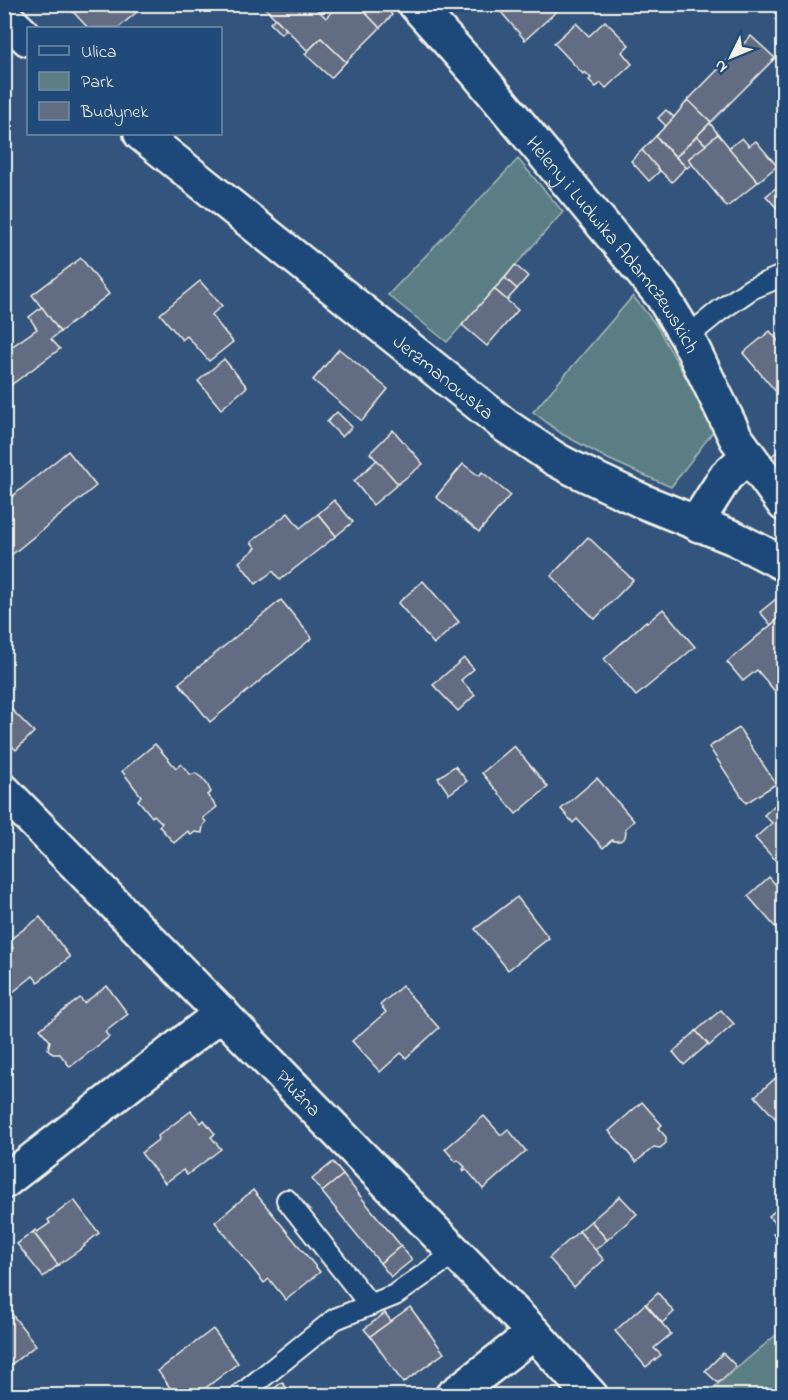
<svg xmlns="http://www.w3.org/2000/svg" width="788" height="1400" viewBox="0 0 788 1400" font-family="'Indie Flower',sans-serif">
<style>
.green{fill:#5a7e84;stroke:#a7b8b6;stroke-width:1.5}
.building{fill:#626c82;stroke:#f4f1e8;stroke-width:1.5}
.lines{fill:none;stroke-linecap:round;stroke-linejoin:round}
.service-casing{stroke:#f4f1e8;stroke-width:24}
.minor-casing{stroke:#f4f1e8;stroke-width:38}
.tertiary-casing{stroke:#f4f1e8;stroke-width:38}
.service{stroke:#1f4a7a;stroke-width:20}
.minor{stroke:#1f4a7a;stroke-width:33}
.tertiary{stroke:#1f4a7a;stroke-width:33}
.labels{text-anchor:middle;stroke-width:4.5;stroke-linejoin:round;paint-order:stroke}
.street-label{font-size:20px;fill:#f4f1e8;stroke:#1f4a7a}
</style>
<rect width="100%" height="100%" fill="#33547c"/>
<filter id="ink" filterUnits="userSpaceOnUse"><feTurbulence type="fractalNoise" baseFrequency=".0167" numOctaves="2"/><feDisplacementMap in="SourceGraphic" scale="12" xChannelSelector="R" yChannelSelector="G"/><feConvolveMatrix kernelMatrix="1 2 1 2 8 2 1 2 1" color-interpolation-filters="sRGB"/></filter>
<g filter="url(#ink)">
<g class="green">
<polygon points="518,159 563,212 447,342 388,295"/>
<polygon points="633,296 656,325 715,429 671,487 610,460 562,434 533,412"/>
<polygon points="783,1329 783,1395 705,1395"/>
</g>
<g class="building">
<polygon points="66,4 132,4 138,11 118,28 88,28"/>
<polygon points="261,4 312,4 326,18 339,4 366,4 368,6 363,10 380,28 346,62 321,38 308,51"/>
<polygon points="366,4 383,4 392,15 380,28 363,10 368,6"/>
<polygon points="494,4 552,4 557,11 525,40"/>
<polygon points="275,18 286,29 281,34 270,23"/>
<polygon points="605,21 629,45 622,52 632,64 606,88 601,83 596,87 589,80 591,78 585,72 583,74 554,43 576,23 589,36"/>
<polygon points="751,36 775,58 711,122 688,100"/>
<polygon points="321,38 346,62 331,78 305,54"/>
<polygon points="688,100 711,122 676,157 656,136 674,117"/>
<polygon points="666,110 674,117 666,126 658,118"/>
<polygon points="710,123 718,134 706,145 697,136"/>
<polygon points="718,134 758,182 727,207 688,159"/>
<polygon points="656,136 665,147 686,167 672,182 650,161 642,150"/>
<polygon points="697,136 706,145 688,159 692,164 687,168 676,157"/>
<polygon points="742,138 749,146 756,141 777,166 758,182 729,148"/>
<polygon points="642,150 660,171 649,181 631,161"/>
<polygon points="784,181 784,216 766,196"/>
<polygon points="81,258 109,294 60,332 32,295"/>
<polygon points="515,265 528,276 517,289 505,278"/>
<polygon points="505,278 517,289 507,300 494,289"/>
<polygon points="200,281 222,306 211,315 233,342 209,361 187,336 182,340 160,314"/>
<polygon points="494,289 518,310 487,346 462,325"/>
<polygon points="42,307 60,332 51,339 60,349 4,390 4,352 37,329 29,317"/>
<polygon points="770,331 784,348 784,401 743,353"/>
<polygon points="339,349 388,389 362,421 313,380"/>
<polygon points="224,359 247,387 221,409 198,381"/>
<polygon points="337,412 352,427 342,437 327,422"/>
<polygon points="393,430 423,464 398,484 370,453"/>
<polygon points="779,450 784,456 784,466 779,470 769,458"/>
<polygon points="68,451 96,486 4,561 4,503"/>
<polygon points="377,460 398,484 373,505 354,481"/>
<polygon points="463,464 479,476 482,472 510,495 479,532 436,497"/>
<polygon points="334,500 353,522 336,536 318,514"/>
<polygon points="288,513 300,528 318,514 336,536 280,580 273,571 256,584 239,562 256,548 251,542"/>
<polygon points="588,537 633,580 595,619 551,576"/>
<polygon points="423,581 459,622 434,644 398,603"/>
<polygon points="776,599 784,607 784,614 771,625 760,612"/>
<polygon points="281,600 312,638 210,722 179,683"/>
<polygon points="663,609 695,647 636,696 604,659 646,621 647,623"/>
<polygon points="784,614 784,691 778,695 757,670 743,681 727,662"/>
<polygon points="464,658 474,669 461,680 475,695 458,711 433,685"/>
<polygon points="4,702 34,732 16,750 4,738"/>
<polygon points="739,728 776,784 746,803 709,747"/>
<polygon points="155,744 176,768 181,764 191,775 195,773 202,778 207,784 211,792 207,795 217,807 203,818 206,822 203,826 202,833 195,832 191,835 188,831 174,843 159,826 162,823 154,815 152,817 138,800 141,796 122,771"/>
<polygon points="514,746 548,787 516,814 482,773"/>
<polygon points="455,766 467,781 449,794 438,778"/>
<polygon points="597,778 634,821 625,829 626,831 625,837 620,841 614,841 612,840 603,848 577,819 573,823 561,809"/>
<polygon points="784,797 784,854 776,861 755,838 772,823 764,815"/>
<polygon points="769,877 784,894 784,937 748,896"/>
<polygon points="517,897 549,938 508,970 475,929"/>
<polygon points="40,917 70,957 38,982 33,976 13,992 4,981 4,955 13,948 8,941"/>
<polygon points="107,986 128,1014 105,1032 109,1037 70,1067 60,1054 53,1054 48,1049 50,1041 40,1029 80,998 84,1003"/>
<polygon points="402,986 439,1028 406,1058 401,1053 380,1072 352,1041 386,1012 380,1005"/>
<polygon points="721,1010 734,1024 709,1046 696,1031"/>
<polygon points="696,1031 708,1044 684,1065 673,1052"/>
<polygon points="784,1071 784,1128 755,1096"/>
<polygon points="642,1102 662,1125 658,1128 666,1137 666,1143 660,1148 654,1147 636,1162 609,1131"/>
<polygon points="191,1111 201,1123 204,1120 215,1134 211,1137 221,1149 187,1175 183,1170 165,1183 141,1153 159,1139 158,1136"/>
<polygon points="484,1116 501,1135 508,1129 526,1151 483,1189 466,1169 464,1171 463,1169 465,1167 458,1160 456,1162 445,1149"/>
<polygon points="333,1162 343,1175 322,1192 312,1179"/>
<polygon points="343,1175 401,1246 380,1263 322,1192"/>
<polygon points="253,1190 320,1272 286,1300 269,1279 264,1283 215,1222"/>
<polygon points="620,1196 637,1214 607,1240 591,1221"/>
<polygon points="74,1200 99,1233 84,1245 85,1246 58,1265 33,1232 35,1230 37,1232 50,1223 48,1220"/>
<polygon points="784,1203 784,1225 780,1228 769,1216"/>
<polygon points="591,1221 607,1240 595,1250 579,1231"/>
<polygon points="784,1225 784,1245 773,1234"/>
<polygon points="579,1231 604,1260 574,1287 549,1258"/>
<polygon points="33,1232 58,1265 43,1277 17,1244"/>
<polygon points="401,1246 412,1260 391,1277 380,1263"/>
<polygon points="658,1293 674,1312 662,1323 646,1304"/>
<polygon points="4,1304 36,1345 4,1370"/>
<polygon points="645,1304 671,1334 654,1348 661,1355 646,1367 615,1331"/>
<polygon points="410,1307 444,1353 403,1383 370,1336"/>
<polygon points="385,1313 391,1321 370,1336 364,1329"/>
<polygon points="213,1329 238,1363 195,1396 176,1396 158,1371"/>
<polygon points="723,1353 736,1366 718,1383 705,1371"/>
<polygon points="282,1382 293,1396 265,1396"/>
</g>
<g class="lines">
<defs>
<g id="service">
<polyline points="687,337 719,311 751,289 784,275"/>
<polyline points="287,1200 370,1305"/>
<polyline points="239,1396 335,1319 395,1295 455,1253"/>
</g>
<g id="minor">
<path id="s1" d="M415 4 476 72 662 296 687 337 736 438 784 504"/>
<polyline points="699,525 705,509 726,476 748,456"/>
<path id="s2" d="M4 791 534 1333 591 1396"/>
<polyline points="4,1182 222,1013"/>
<polyline points="452,1396 534,1333"/>
</g>
<g id="tertiary">
<polyline points="4,16 28,39"/>
<path id="s3" d="M141 134 506 426 555 459 572 468 642 501 734 538 784 564"/>
</g>
</defs>
<use href="#service" class="service-casing"/>
<use href="#minor" class="minor-casing"/>
<use href="#tertiary" class="tertiary-casing"/>
<use href="#service" class="service"/>
<use href="#minor" class="minor"/>
<use href="#tertiary" class="tertiary"/>
</g>
</g>
<g class="labels">
<g class="street-label">
<text dy="7" stroke="none"><textPath href="#s1" startOffset="312">Heleny i Ludwika Adamczewskich</textPath></text>
<text dy="7" stroke="none"><textPath href="#s3" startOffset="388">Jerzmanowska</textPath></text>
<text dy="7" stroke="none"><textPath href="#s2" startOffset="422">Płużna</textPath></text>
</g>
</g>
<rect width="788" height="1400" fill="none" stroke="#1f4a7a" stroke-width="24"/>
<rect x="12" y="12" width="764" height="1376" fill="none" stroke="#f4f1e8" stroke-width="2" filter="url(#ink)"/>
<rect x="27" y="27" width="195" height="108" fill="#1f4a7a" stroke="#748da6" stroke-width="1.5"/>
<rect x="39" y="46" width="30" height="9" fill="#1f4a7a" stroke="#748da6" stroke-width="1.5"/>
<text x="81" y="57" font-size="18" fill="#f4f1e8">Ulica</text>
<rect x="39" y="72" width="30" height="18" fill="#5a7e84" stroke="#748da6" stroke-width="1.5"/>
<text x="81" y="87" font-size="18" fill="#f4f1e8">Park</text>
<rect x="39" y="102" width="30" height="18" fill="#626c82" stroke="#748da6" stroke-width="1.5"/>
<text x="81" y="117" font-size="18" fill="#f4f1e8">Budynek</text>
<g transform="translate(731 57) rotate(227)" stroke="#1f4a7a" stroke-width="4.5" paint-order="stroke">
<path d="M0-4.5L10 22L0 15L-10 22Z" fill="#f4f1e8"/>
<text y="-9" font-size="16" font-weight="bold" text-anchor="middle" fill="#f4f1e8">N</text>
</g>
</svg>
